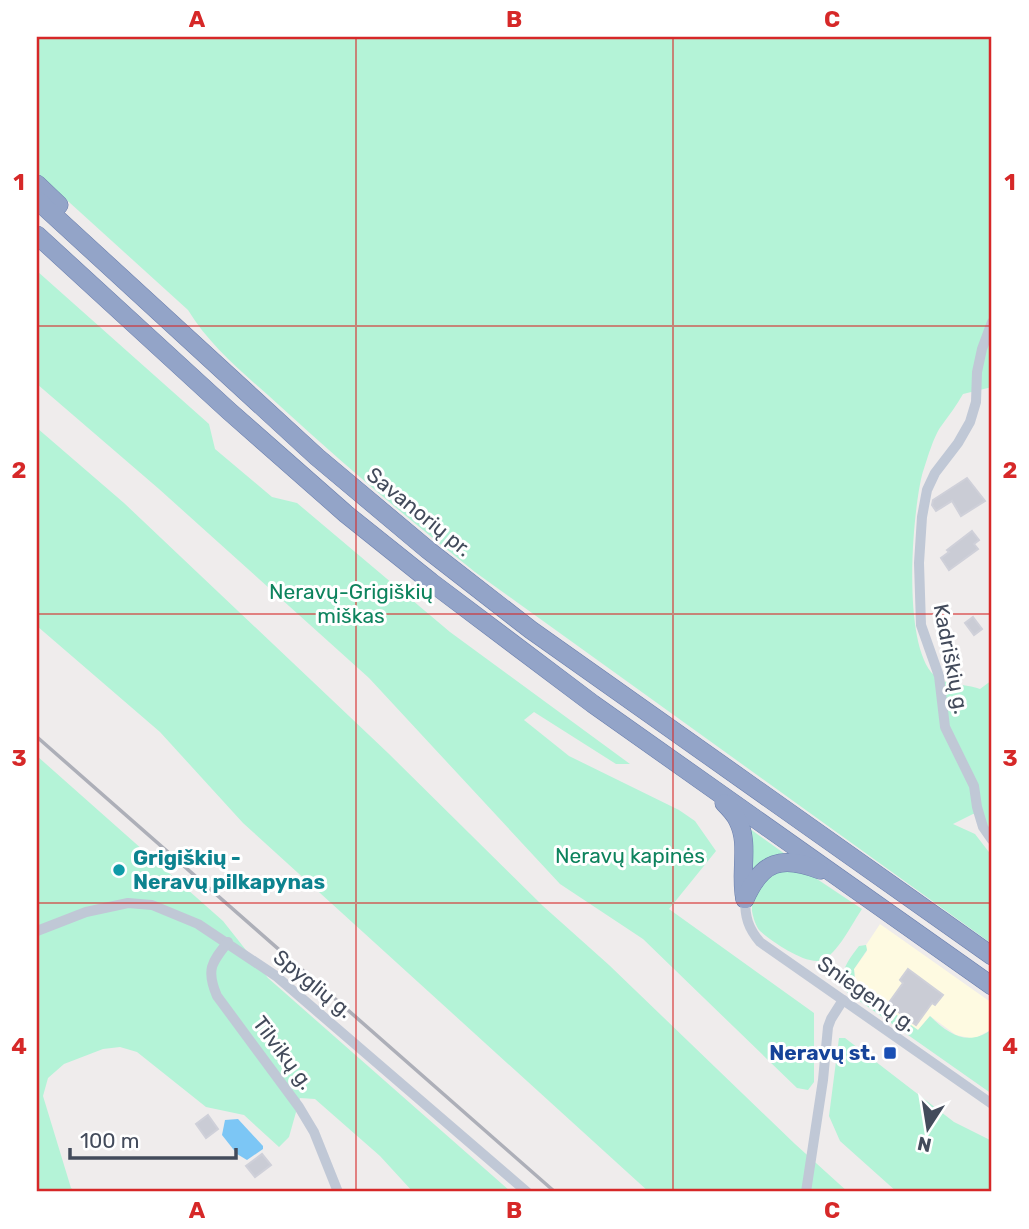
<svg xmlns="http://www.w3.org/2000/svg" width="1029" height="1229" viewBox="0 0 1029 1229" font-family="Rubik,sans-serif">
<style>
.commercial{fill:#fefae1}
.green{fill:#b4f3d7}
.water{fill:#7cc6f5}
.building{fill:#caccd5;stroke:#cfd0d9;stroke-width:2}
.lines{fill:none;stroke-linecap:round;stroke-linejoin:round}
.trunk-casing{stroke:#697ead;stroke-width:19}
.minor{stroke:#c0c8d6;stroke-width:10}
.trunk{stroke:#93a4c8;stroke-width:18}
.rail{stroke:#adafb8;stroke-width:3.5}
.grid{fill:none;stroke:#d62828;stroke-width:2;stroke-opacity:0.55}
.culture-dot{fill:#0f9aa8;stroke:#fff;stroke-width:2.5}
.transit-dot{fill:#1a4fb4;stroke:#fff;stroke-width:2.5}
.labels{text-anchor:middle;stroke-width:6;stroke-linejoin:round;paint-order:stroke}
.street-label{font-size:21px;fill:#434b5b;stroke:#fff}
.park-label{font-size:21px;fill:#0d835d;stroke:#fff}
.culture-label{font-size:21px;font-weight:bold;fill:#0d838f;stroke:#fff;text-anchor:start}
.transit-label{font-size:21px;font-weight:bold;fill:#164399;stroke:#fff;text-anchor:end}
.neatline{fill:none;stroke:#d62828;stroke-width:2.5}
.grid-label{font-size:23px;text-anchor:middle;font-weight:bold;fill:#d62828}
</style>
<rect width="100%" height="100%" fill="#efecec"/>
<polygon class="commercial" points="880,924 992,1003 992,1029 974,1039 956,1035 930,1016 918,1030 868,995 855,980 854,969 867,951 866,945"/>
<g class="green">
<path d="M37 37H992V387L963 394C957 405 949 415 942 425 934 434 926 463 922 475 912 516 902 645 934 675 947 687 965 683 980 689L992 680V833L981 814H973L953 824 975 834 992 856V944L475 572C408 519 343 464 280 406 247 376 211 348 188 310L37 173Z"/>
<polygon points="37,271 209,424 215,449 272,497 297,503 450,632 630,764 616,764 534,712 524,720 569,756 679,810 695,821 716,851 669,909 814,1013 814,1082 808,1090 797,1088 643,939 560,884 369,678 159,489 37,384"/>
<polygon points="37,428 124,503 388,753 543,906 609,965 795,1144 848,1192 649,1192 243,823 160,732 37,626"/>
<polygon points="37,756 223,921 268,978 511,1192 413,1192 380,1156 315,1099 300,1098 289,1137 279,1147 244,1115 206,1107 137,1052 120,1047 103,1049 64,1064 48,1078 43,1096 71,1188 76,1192 37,1192"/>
<polygon points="746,826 785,854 747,879"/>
<path d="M773 868 805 871 862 909C853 922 837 955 822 960 807 966 771 941 760 931 756 927 753 917 752 911 751 893 763 882 773 868Z"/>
<path d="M866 945 867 950 854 969 855 980 868 995 918 1030 930 1016C949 1035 969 1047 992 1029V1094L844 990C838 973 849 959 859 946Z"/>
<polygon points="839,1038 845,1038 954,1122 992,1141 992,1192 897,1192 840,1141 829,1116"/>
</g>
<polygon class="water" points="238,1119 263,1146 263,1149 247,1160 237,1154 222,1135 225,1120"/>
<g class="building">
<polygon points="967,478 985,501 961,516 952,501 936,511 932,505 933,500"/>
<polygon points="972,531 979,540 974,544 978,549 949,570 941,558 949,552 947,550"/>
<polygon points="973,617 982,629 974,635 965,623"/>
<polygon points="908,969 943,995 935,1005 932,1003 916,1025 888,1004 903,983 900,980"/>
<polygon points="208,1115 218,1129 206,1138 196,1124"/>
<polygon points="262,1154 271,1165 255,1177 246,1166"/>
</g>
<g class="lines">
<defs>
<g id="trunk">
<polyline points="37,184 59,205"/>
<polyline points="37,200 317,457 428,550 531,630 992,956"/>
<polyline points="37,235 229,411 346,514 431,582 593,704 992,986"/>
<path d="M724 803C729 808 735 814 738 821 750 844 739 874 745 899"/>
<path d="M745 899C762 861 781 855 820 870"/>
</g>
</defs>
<use href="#trunk" class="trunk-casing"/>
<g class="minor">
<polyline points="992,322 982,349 977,372 976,402 970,422 958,443 935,473 927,490 922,517 919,563 921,625 939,676 945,727 974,786 977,807 983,827 992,840"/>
<path d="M745 899C745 917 748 928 760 942L992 1104"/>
<polyline points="37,931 86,912 128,903 152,905 198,924 276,976 527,1192"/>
<path d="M228 942C211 963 206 970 217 996L299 1107 314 1132 338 1192"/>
<polyline points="806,1192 823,1080 828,1027 831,1019 843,1000"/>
</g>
<use href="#trunk" class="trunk"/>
<polyline class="rail" points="37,737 555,1192"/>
</g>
<path class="grid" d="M356 37V1192M673 37V1192M37 326H992M37 614H992M37 903H992"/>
<circle class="culture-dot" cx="119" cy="870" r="7"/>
<rect class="transit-dot" x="883" y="1046" width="14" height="14" rx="3.5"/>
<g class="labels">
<g class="street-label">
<text transform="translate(419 512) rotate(39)" y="7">Savanorių pr.</text>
<text transform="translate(951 659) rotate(79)" y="7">Kadriškių g.</text>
<text transform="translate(313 984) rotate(39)" y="7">Spyglių g.</text>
<text transform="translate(867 994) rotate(35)" y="7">Sniegenų g.</text>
<text transform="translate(283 1053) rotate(53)" y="7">Tilvikų g.</text>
</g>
<g class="park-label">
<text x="351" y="599">Neravų-Grigiškių<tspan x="351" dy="24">miškas</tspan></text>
<text x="630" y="863">Neravų kapinės</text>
</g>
<g class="culture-label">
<text x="133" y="865">Grigiškių -<tspan x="133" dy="24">Neravų pilkapynas</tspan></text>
</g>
<g class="transit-label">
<text x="876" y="1060">Neravų st.</text>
</g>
</g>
<rect width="1029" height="1229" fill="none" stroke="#ffffff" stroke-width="77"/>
<g transform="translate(928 1128) rotate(192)" stroke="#ffffff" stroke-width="5" paint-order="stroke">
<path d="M0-5L12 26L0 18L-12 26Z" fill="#434b5b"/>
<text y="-10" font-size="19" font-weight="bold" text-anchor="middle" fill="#434b5b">N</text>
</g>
<path d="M70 1148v10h166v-10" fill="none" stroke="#434b5b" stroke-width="3.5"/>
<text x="80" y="1148" font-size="21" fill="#434b5b" stroke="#ffffff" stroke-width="5" paint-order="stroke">100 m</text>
<rect x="38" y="38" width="952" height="1152" class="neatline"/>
<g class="grid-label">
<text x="197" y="27">A</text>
<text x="514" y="27">B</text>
<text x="832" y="27">C</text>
<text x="19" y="190">1</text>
<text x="1010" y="190">1</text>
<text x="19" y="478">2</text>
<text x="1010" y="478">2</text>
<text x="19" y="766">3</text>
<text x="1010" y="766">3</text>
<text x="19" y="1054">4</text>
<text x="1010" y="1054">4</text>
<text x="197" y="1218">A</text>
<text x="514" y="1218">B</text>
<text x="832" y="1218">C</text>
</g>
</svg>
